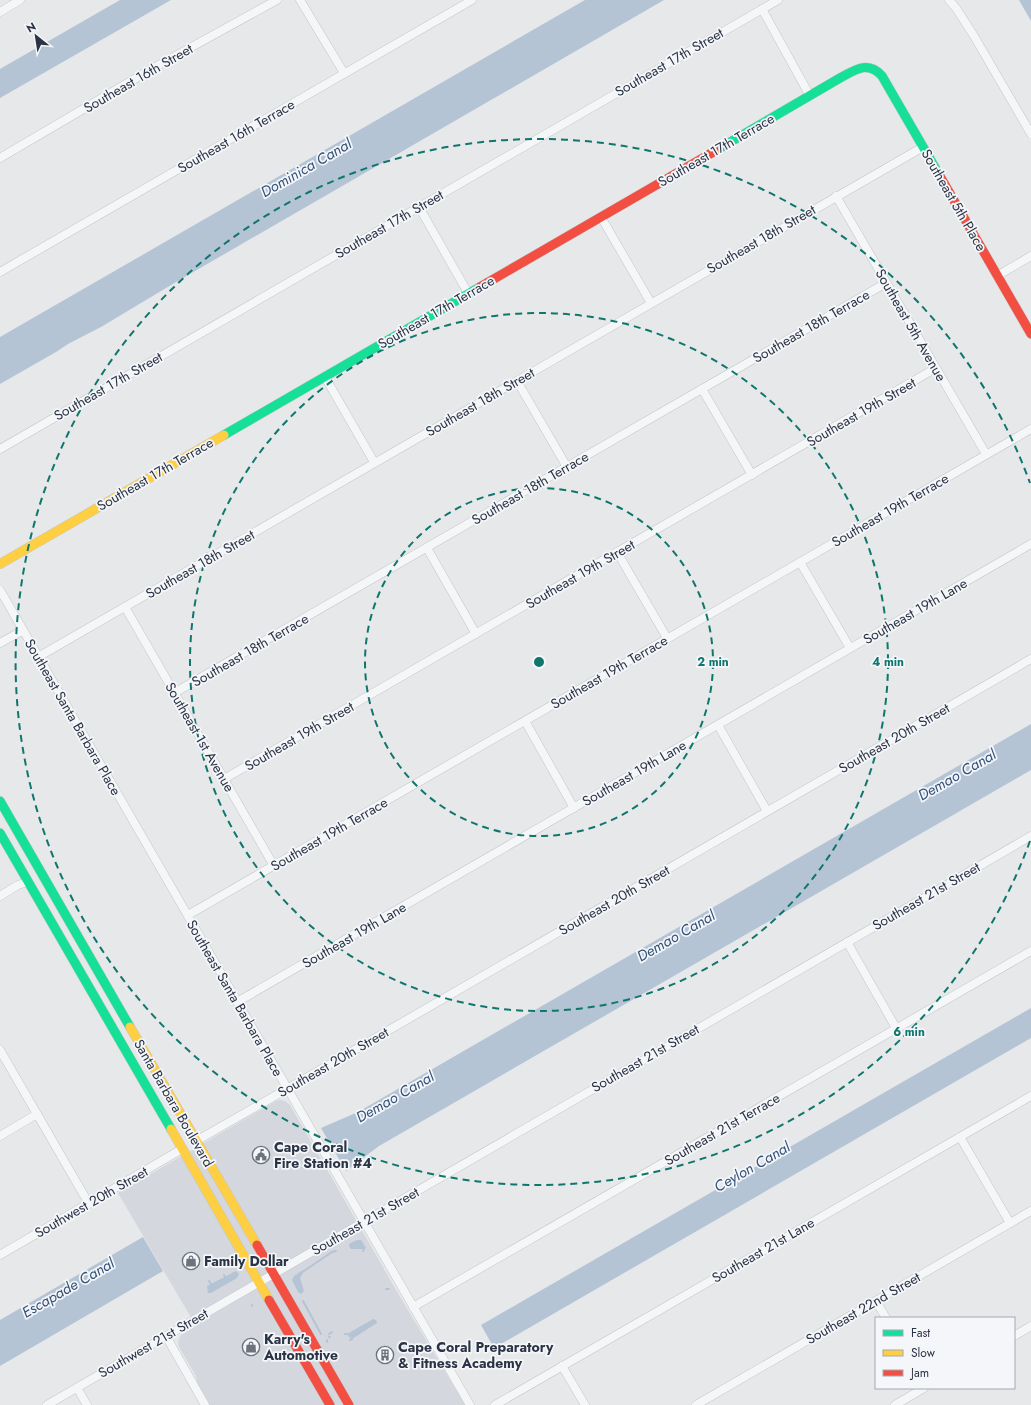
<svg xmlns="http://www.w3.org/2000/svg" width="1031" height="1405" viewBox="0 0 1031 1405" font-family="Jost,sans-serif">
<style>
.built{fill:#d4d7dd}
.water{fill:#b4c4d5}
.lines{fill:none;stroke-linecap:round;stroke-linejoin:round}
.stream{stroke:#b4c4d5;stroke-width:2}
.street-casing{stroke:#c4c6c8;stroke-width:9}
.fast-casing{stroke:#c4c6c8;stroke-width:10}
.slow-casing{stroke:#c4c6c8;stroke-width:10}
.jam-casing{stroke:#c4c6c8;stroke-width:10}
.street{stroke:#f5f6f7;stroke-width:8}
.fast{stroke:#16e098;stroke-width:9}
.slow{stroke:#ffcf43;stroke-width:9}
.jam{stroke:#f24e42;stroke-width:9}
.ring{fill:none;stroke:#0f766e;stroke-width:2;stroke-dasharray:7 5}
.labels{text-anchor:middle;stroke-width:3.5;stroke-linejoin:round;paint-order:stroke}
.street-label{font-size:14px;fill:#2b3445;stroke:#f4f6f9}
.poi-label{font-size:14px;font-weight:bold;fill:#2b3445;stroke:#f4f6f9;text-anchor:start}
.water-label{font-size:15px;font-style:italic;fill:#34527a;stroke:#f4f6f9}
.centre{fill:#0f766e;stroke:#f4f6f9;stroke-width:2}
.ring-label{font-size:12px;text-anchor:middle;font-weight:bold;fill:#0f766e;stroke:#f4f6f9;stroke-width:3.5;stroke-linejoin:round;paint-order:stroke}
</style>
<rect width="100%" height="100%" fill="#e6e8ea"/>
<polygon class="built" points="280,1100 285,1101 290,1105 399,1295 465,1405 208,1405 198,1387 196,1376 179,1347 178,1342 181,1335 196,1326 118,1193 276,1101"/>
<g class="water">
<polygon points="120,0 171,0 0,98 0,69"/>
<polygon points="585,0 664,0 176,282 101,327 68,344 56,352 0,384 0,337"/>
<polygon points="1019,0 1031,0 1031,21"/>
<polygon points="1031,724 1031,770 379,1146 346,1171 321,1128 358,1112"/>
<polygon points="1031,1008 1031,1038 494,1348 481,1325"/>
<polygon points="143,1237 163,1271 0,1366 0,1320"/>
<polygon points="357,1240 361,1240 366,1248 364,1249 351,1249 349,1246 349,1244"/>
<polygon points="303,1270 304,1271 300,1278 304,1291 301,1294 298,1292 292,1280 294,1276"/>
<polygon points="236,1271 239,1274 237,1278 211,1293 208,1293 207,1286"/>
<polygon points="373,1319 376,1320 377,1323 352,1339 348,1336 349,1333"/>
</g>
<g class="lines">
<g class="stream">
<polyline points="363,1251 364,1249"/>
<polyline points="304,1271 332,1252 336,1251"/>
<polyline points="224,1275 225,1277"/>
<polyline points="209,1281 211,1284"/>
<polyline points="386,1289 389,1289"/>
<polyline points="303,1301 321,1334"/>
<polyline points="252,1306 252,1305"/>
<polyline points="329,1334 332,1332"/>
<polyline points="345,1334 348,1334"/>
<polyline points="329,1337 330,1337"/>
<polyline points="350,1340 352,1339"/>
<polyline points="327,1342 327,1340"/>
</g>
<defs>
<g id="street">
<polyline points="300,0 344,73"/>
<polyline points="949,0 956,8 974,36 1031,134"/>
<polyline points="762,9 810,96"/>
<polyline points="0,12 20,0"/>
<polyline points="0,158 148,71 277,0"/>
<polyline points="836,196 986,454"/>
<polyline points="419,207 468,293"/>
<polyline points="601,217 651,303"/>
<polyline points="0,272 472,0"/>
<polyline points="997,276 1031,256"/>
<polyline points="325,377 374,462"/>
<polyline points="517,381 567,467"/>
<polyline points="702,389 752,475"/>
<polyline points="0,449 778,0"/>
<polyline points="427,548 476,634"/>
<polyline points="617,552 667,638"/>
<polyline points="800,562 850,648"/>
<polyline points="0,590 470,1405"/>
<polyline points="125,607 274,866"/>
<polyline points="0,643 22,631"/>
<polyline points="38,657 923,147"/>
<polyline points="174,693 886,283"/>
<polyline points="525,721 574,808"/>
<polyline points="718,725 767,811"/>
<polyline points="224,779 936,368"/>
<polyline points="0,896 18,885 28,882"/>
<polyline points="188,915 1031,429"/>
<polyline points="847,942 896,1028"/>
<polyline points="237,1002 1031,544"/>
<polyline points="0,1050 89,1204"/>
<polyline points="0,1136 37,1114"/>
<polyline points="960,1137 1010,1223"/>
<polyline points="196,1141 287,1089 1031,659"/>
<polyline points="0,1255 182,1149"/>
<polyline points="876,1301 886,1318"/>
<polyline points="413,1307 1031,951"/>
<polyline points="166,1336 205,1405"/>
<polyline points="1014,1336 1031,1326"/>
<polyline points="562,1366 585,1405"/>
<polyline points="77,1388 87,1405"/>
<polyline points="47,1405 1031,836"/>
<polyline points="495,1405 1031,1096"/>
<polyline points="696,1405 1031,1211"/>
<polyline points="895,1405 924,1388"/>
</g>
<g id="fast">
<path d="M715 151 840 78C855 70 868 60 882 76L937 171"/>
<polyline points="224,435 480,287"/>
<polyline points="0,801 130,1027"/>
<polyline points="0,833 171,1129"/>
</g>
<g id="slow">
<polyline points="0,564 224,435"/>
<polyline points="130,1027 257,1245"/>
<polyline points="171,1129 269,1300"/>
</g>
<g id="jam">
<polyline points="937,171 1031,334"/>
<polyline points="480,287 715,151"/>
<polyline points="257,1245 349,1405"/>
<polyline points="269,1300 330,1405"/>
</g>
</defs>
<use href="#street" class="street-casing"/>
<use href="#fast" class="fast-casing"/>
<use href="#slow" class="slow-casing"/>
<use href="#jam" class="jam-casing"/>
<use href="#street" class="street"/>
<use href="#fast" class="fast"/>
<use href="#slow" class="slow"/>
<use href="#jam" class="jam"/>
</g>
<g class="ring">
<circle cx="539" cy="662" r="174"/>
<circle cx="539" cy="662" r="349"/>
<path d="M1030 841A523 523 0 1 1 1030 483"/>
</g>
<defs>
<symbol id="civic-ring" viewBox="-11 -11 22 22"><circle r="9.5" fill="#f4f6f9" stroke="#6c737f" stroke-width="1.5"/><path d="M-.6-6.5H3V-4.5H.6V-3L4-1V1h2V6H-6V1h2V-1L-.6-3ZM-1.2 2.5V6h2.4V2.5Z" fill="#6c737f"/></symbol>
<symbol id="shop-ring" viewBox="-11 -11 22 22"><circle r="9.5" fill="#f4f6f9" stroke="#6c737f" stroke-width="1.5"/><path d="M-5-2.5h2.3a2.7 3.5 0 0 1 5.4 0H5L5.5 6h-11ZM-1.5-2.5h3a1.5 2.3 0 0 0-3 0Z" fill="#6c737f"/></symbol>
<symbol id="building-ring" viewBox="-11 -11 22 22"><circle r="9.5" fill="#f4f6f9" stroke="#6c737f" stroke-width="1.5"/><path d="M-4-6H4V6H1V3H-1V6H-4ZM-2.5-4.3h1.7v1.8h-1.7ZM.8-4.3h1.7v1.8H.8ZM-2.5-1h1.7V.8h-1.7ZM.8-1h1.7V.8H.8Z" fill="#6c737f"/></symbol>
</defs>
<g fill-rule="evenodd">
<use href="#civic-ring" x="251" y="1145" width="20" height="20"/>
<use href="#shop-ring" x="181" y="1251" width="20" height="20"/>
<use href="#shop-ring" x="241" y="1337" width="20" height="20"/>
<use href="#building-ring" x="375" y="1345" width="20" height="20"/>
</g>
<g class="labels">
<g class="street-label">
<text transform="translate(669 62) rotate(-30)" y="5">Southeast 17th Street</text>
<text transform="translate(138 78) rotate(-30)" y="5">Southeast 16th Street</text>
<text transform="translate(236 136) rotate(-30)" y="5">Southeast 16th Terrace</text>
<text transform="translate(716 150) rotate(-30)" y="5">Southeast 17th Terrace</text>
<text transform="translate(954 200) rotate(60)" y="5">Southeast 5th Place</text>
<text transform="translate(389 224) rotate(-30)" y="5">Southeast 17th Street</text>
<text transform="translate(761 239) rotate(-30)" y="5">Southeast 18th Street</text>
<text transform="translate(436 312) rotate(-30)" y="5">Southeast 17th Terrace</text>
<text transform="translate(911 325) rotate(60)" y="5">Southeast 5th Avenue</text>
<text transform="translate(811 326) rotate(-30)" y="5">Southeast 18th Terrace</text>
<text transform="translate(108 386) rotate(-30)" y="5">Southeast 17th Street</text>
<text transform="translate(480 402) rotate(-30)" y="5">Southeast 18th Street</text>
<text transform="translate(861 412) rotate(-30)" y="5">Southeast 19th Street</text>
<text transform="translate(155 474) rotate(-30)" y="5">Southeast 17th Terrace</text>
<text transform="translate(530 488) rotate(-30)" y="5">Southeast 18th Terrace</text>
<text transform="translate(890 510) rotate(-30)" y="5">Southeast 19th Terrace</text>
<text transform="translate(200 564) rotate(-30)" y="5">Southeast 18th Street</text>
<text transform="translate(580 574) rotate(-30)" y="5">Southeast 19th Street</text>
<text transform="translate(915 611) rotate(-30)" y="5">Southeast 19th Lane</text>
<text transform="translate(250 650) rotate(-30)" y="5">Southeast 18th Terrace</text>
<text transform="translate(609 672) rotate(-30)" y="5">Southeast 19th Terrace</text>
<text transform="translate(73 717) rotate(60)" y="5">Southeast Santa Barbara Place</text>
<text transform="translate(299 736) rotate(-30)" y="5">Southeast 19th Street</text>
<text transform="translate(200 737) rotate(60)" y="5">Southeast 1st Avenue</text>
<text transform="translate(894 738) rotate(-30)" y="5">Southeast 20th Street</text>
<text transform="translate(634 773) rotate(-30)" y="5">Southeast 19th Lane</text>
<text transform="translate(329 834) rotate(-30)" y="5">Southeast 19th Terrace</text>
<text transform="translate(926 896) rotate(-30)" y="5">Southeast 21st Street</text>
<text transform="translate(614 900) rotate(-30)" y="5">Southeast 20th Street</text>
<text transform="translate(354 935) rotate(-30)" y="5">Southeast 19th Lane</text>
<text transform="translate(235 998) rotate(60)" y="5">Southeast Santa Barbara Place</text>
<text transform="translate(645 1058) rotate(-30)" y="5">Southeast 21st Street</text>
<text transform="translate(333 1062) rotate(-30)" y="5">Southeast 20th Street</text>
<text transform="translate(174 1103) rotate(60)" y="5">Santa Barbara Boulevard</text>
<text transform="translate(722 1129) rotate(-30)" y="5">Southeast 21st Terrace</text>
<text transform="translate(91 1202) rotate(-30)" y="5">Southwest 20th Street</text>
<text transform="translate(365 1221) rotate(-30)" y="5">Southeast 21st Street</text>
<text transform="translate(763 1250) rotate(-30)" y="5">Southeast 21st Lane</text>
<text transform="translate(863 1308) rotate(-30)" y="5">Southeast 22nd Street</text>
<text transform="translate(153 1343) rotate(-30)" y="5">Southwest 21st Street</text>
</g>
<g class="poi-label">
<text x="274" y="1152">Cape Coral<tspan x="274" dy="16">Fire Station #4</tspan></text>
<text x="204" y="1266">Family Dollar</text>
<text x="264" y="1344">Karry's<tspan x="264" dy="16">Automotive</tspan></text>
<text x="398" y="1352">Cape Coral Preparatory<tspan x="398" dy="16">&amp; Fitness Academy</tspan></text>
</g>
<g class="water-label">
<text transform="translate(306 168) rotate(-30)" y="5">Dominica Canal</text>
<text transform="translate(957 775) rotate(-30)" y="5">Demao Canal</text>
<text transform="translate(676 936) rotate(-30)" y="5">Demao Canal</text>
<text transform="translate(395 1097) rotate(-30)" y="5">Demao Canal</text>
<text transform="translate(752 1167) rotate(-30)" y="5">Ceylon Canal</text>
<text transform="translate(68 1288) rotate(-30)" y="5">Escapade Canal</text>
</g>
</g>
<circle cx="539" cy="662" r="6" class="centre"/>
<g class="ring-label">
<text x="713" y="666">2 min</text>
<text x="888" y="666">4 min</text>
<text x="909" y="1036">6 min</text>
</g>
<rect x="875" y="1317" width="140" height="72" fill="#f4f6f9" stroke="#a4a8b1"/>
<rect x="883" y="1330" width="20" height="6" fill="#16e098" stroke="#a4a8b1"/>
<text x="911" y="1337" font-size="12" fill="#2b3445">Fast</text>
<rect x="883" y="1350" width="20" height="6" fill="#ffcf43" stroke="#a4a8b1"/>
<text x="911" y="1357" font-size="12" fill="#2b3445">Slow</text>
<rect x="883" y="1370" width="20" height="6" fill="#f24e42" stroke="#a4a8b1"/>
<text x="911" y="1377" font-size="12" fill="#2b3445">Jam</text>
<g transform="translate(36 36) rotate(330)" stroke="#f4f6f9" stroke-width="3" paint-order="stroke">
<path d="M0-3L7 15L0 10L-7 15Z" fill="#2b3445"/>
<text y="-6" font-size="11" font-weight="bold" text-anchor="middle" fill="#2b3445">N</text>
</g>
</svg>
